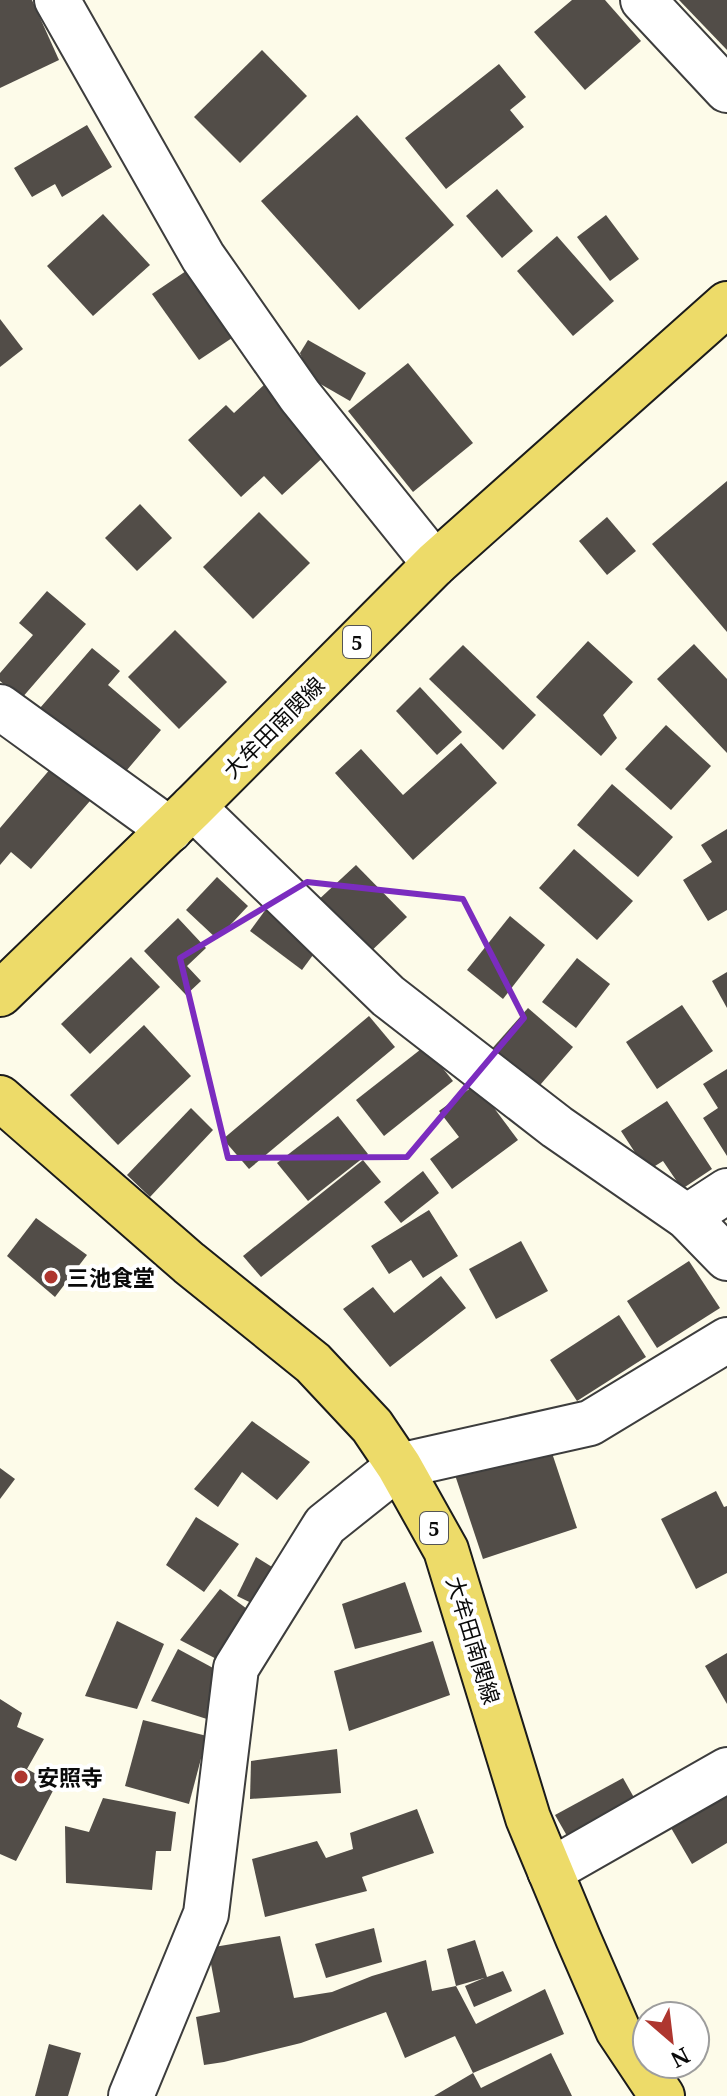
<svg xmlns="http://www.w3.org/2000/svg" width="727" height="2096" font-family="'Noto Serif','Noto Sans JP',serif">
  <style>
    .building { fill: #524d48 }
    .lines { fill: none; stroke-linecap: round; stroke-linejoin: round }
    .minor-casing { stroke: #3d3d3d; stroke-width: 48 }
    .major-casing { stroke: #1b1b1b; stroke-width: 48 }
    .minor { stroke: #fff; stroke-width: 44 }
    .major { stroke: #eddb69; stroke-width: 44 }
    .marked { fill: none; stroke: #7b2cbf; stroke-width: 6; stroke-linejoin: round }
    .poi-dot { fill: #ae362f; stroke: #fff; stroke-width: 3 }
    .labels { text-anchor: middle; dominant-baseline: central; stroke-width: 8; stroke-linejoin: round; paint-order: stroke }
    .shield { fill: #fff; stroke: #545454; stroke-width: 2 }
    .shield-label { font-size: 20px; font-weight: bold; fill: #0a0a0a }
    .street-label { font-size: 22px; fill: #0a0a0a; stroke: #fff }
    .poi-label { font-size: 22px; font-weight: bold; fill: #0a0a0a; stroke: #fff; text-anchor: start }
  </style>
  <rect width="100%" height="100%" fill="#fdfbe9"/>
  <!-- building -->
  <g class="building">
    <path d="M0 0H32L59 60 0 88Z"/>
    <path d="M572 0H605L641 41 585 90 534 32Z"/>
    <path d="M679 0H727V50Z"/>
    <path d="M262 50 307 96 240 163 194 117Z"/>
    <path d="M499 64 526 97 510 110 524 127 446 189 405 138Z"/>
    <path d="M357 115 454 225 359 310 261 201Z"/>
    <path d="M87 125 112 167 62 197 55 184 32 197 14 168Z"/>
    <path d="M497 189 533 231 502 258 466 216Z"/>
    <path d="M103 214 150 265 93 316 47 266Z"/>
    <path d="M606 215 639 259 610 281 577 237Z"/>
    <path d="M557 236 614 301 573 336 517 271Z"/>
    <path d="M189 269 235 336 199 360 152 294Z"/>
    <path d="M0 319 23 349 0 367Z"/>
    <path d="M308 340 366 373 350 401 310 378 300 353Z"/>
    <path d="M408 363 473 443 413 492 348 411Z"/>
    <path d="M265 384 328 453 282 495 264 476 241 497 188 440 226 405 234 413Z"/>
    <path d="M727 481V632L652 544Z"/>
    <path d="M140 504 172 538 137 571 105 538Z"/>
    <path d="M259 512 310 563 253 619 203 567Z"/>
    <path d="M607 517 636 551 607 575 579 541Z"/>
    <path d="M47 591 86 624 21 699 0 681V673L33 635 19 623Z"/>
    <path d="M175 630 227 682 179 729 128 677Z"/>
    <path d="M588 641 633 682 603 715 617 738 601 756 536 697Z"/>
    <path d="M694 644 727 679V753L657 679Z"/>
    <path d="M463 645 536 715 503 750 429 679Z"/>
    <path d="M92 648 120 671 108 685 161 730 121 777 40 708Z"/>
    <path d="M420 687 462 732 437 755 396 711Z"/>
    <path d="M666 725 711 766 671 810 625 769Z"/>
    <path d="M461 743 497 783 413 860 335 773 361 749 403 795Z"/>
    <path d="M57 761 96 794 31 869 11 852 0 865V828Z"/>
    <path d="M612 784 673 837 638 877 577 825Z"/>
    <path d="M727 829V910L708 921 683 880 712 862 701 845Z"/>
    <path d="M574 849 633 901 597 940 539 888Z"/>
    <path d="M356 865 407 917 366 956 315 903Z"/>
    <path d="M217 877 248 906 217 939 186 910Z"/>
    <path d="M269 905 321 944 302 970 250 931Z"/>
    <path d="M510 916 545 945 503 999 467 970Z"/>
    <path d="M178 918 206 948 187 966 201 981 186 995 144 951Z"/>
    <path d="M131 957 160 987 90 1054 61 1024Z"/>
    <path d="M577 958 610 984 576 1028 542 1002Z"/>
    <path d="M727 972V1008L712 981Z"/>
    <path d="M682 1005 713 1051 657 1089 626 1042Z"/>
    <path d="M528 1008 573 1047 534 1092 489 1052Z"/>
    <path d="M369 1016 395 1047 249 1169 223 1139Z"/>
    <path d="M144 1025 191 1076 118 1145 70 1095Z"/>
    <path d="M425 1046 453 1081 384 1136 356 1100Z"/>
    <path d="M727 1069V1156L703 1118 718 1108 703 1084Z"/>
    <path d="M476 1084 518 1140 452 1189 430 1159 459 1137 439 1111Z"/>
    <path d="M667 1101 712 1169 682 1189 663 1161 647 1171 621 1131Z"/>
    <path d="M191 1108 213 1130 150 1197 127 1175Z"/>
    <path d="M338 1116 368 1154 308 1201 277 1163Z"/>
    <path d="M363 1160 381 1182 261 1277 243 1256Z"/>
    <path d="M423 1171 439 1193 401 1223 384 1202Z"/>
    <path d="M429 1210 458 1256 423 1278 411 1260 389 1274 371 1246Z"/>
    <path d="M36 1218 87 1255 55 1297 7 1256Z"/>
    <path d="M521 1241 548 1291 496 1319 469 1269Z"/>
    <path d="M689 1261 720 1308 657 1348 627 1301Z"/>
    <path d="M441 1276 466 1308 390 1367 343 1309 373 1287 394 1313Z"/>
    <path d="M619 1315 646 1357 577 1401 550 1360Z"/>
    <path d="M252 1421 310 1462 277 1500 242 1472 218 1507 194 1489Z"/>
    <path d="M549 1444 577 1528 483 1559 455 1475Z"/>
    <path d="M0 1468 15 1479 0 1499Z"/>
    <path d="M716 1491 724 1507 727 1506V1573L696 1589 661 1519Z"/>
    <path d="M196 1517 239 1544 204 1592 166 1565Z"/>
    <path d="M256 1557 285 1575 266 1610 237 1596Z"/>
    <path d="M405 1582 422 1632 355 1649 342 1604Z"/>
    <path d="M220 1589 258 1617 228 1665 180 1640Z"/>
    <path d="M117 1621 164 1644 137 1709 85 1696Z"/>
    <path d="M433 1641 450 1695 349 1731 334 1671Z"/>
    <path d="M178 1649 226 1675 213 1721 151 1701Z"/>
    <path d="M727 1653V1704L705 1666Z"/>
    <path d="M0 1699 22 1713 17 1727 44 1739 27 1769 56 1785 16 1861 0 1854Z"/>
    <path d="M143 1720 207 1736 189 1804 125 1786Z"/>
    <path d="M337 1749 341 1793 250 1799 251 1761Z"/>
    <path d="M623 1778 641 1810 574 1848 555 1815Z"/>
    <path d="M727 1786V1843L692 1864 667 1821Z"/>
    <path d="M103 1798 176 1812 171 1851H156L152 1890 66 1883 65 1826 89 1832Z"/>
    <path d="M417 1809 434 1853 362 1877 367 1891 265 1917 252 1859 317 1841 326 1858 353 1849 350 1833Z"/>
    <path d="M374 1928 382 1962 326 1978 315 1944Z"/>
    <path d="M280 1936 294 1998 332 1992 372 1976 426 1960 432 1991 456 1986 476 2024 545 1989 564 2034 473 2073 455 2036 405 2058 386 2012 301 2043 224 2062 204 2065 196 2017 220 2012 208 1948Z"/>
    <path d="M475 1940 487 1977 503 1971 512 1991 474 2007 465 1986 484 1978 456 1986 447 1949Z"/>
    <path d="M49 2044 81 2053 68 2096H35Z"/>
    <path d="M551 2053 572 2096H434L473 2073 481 2088Z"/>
  </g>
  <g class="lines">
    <defs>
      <g id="minor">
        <path d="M57 0 203 257 300 396 435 564"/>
        <path d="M643 0 727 90"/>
        <path d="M0 707 170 830"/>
        <path d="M193 807 388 996 557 1127 687 1217 727 1258"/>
        <path d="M687 1217 727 1191"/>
        <path d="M550 1871 727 1770"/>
        <path d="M131 2096 206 1914 236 1668 325 1525 399 1466 590 1423 727 1340"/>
      </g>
      <g id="major">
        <path d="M0 994 193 807 435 564 727 304"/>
        <path d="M0 1098 189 1263 313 1363 372 1426 399 1466 446 1550 528 1818 578 1938 618 2030 662 2096"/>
      </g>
    </defs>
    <!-- minor casing -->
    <use href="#minor" class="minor-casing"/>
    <!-- major casing -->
    <use href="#major" class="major-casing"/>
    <!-- minor -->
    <use href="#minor" class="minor"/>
    <!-- major -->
    <use href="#major" class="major"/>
  </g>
  <!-- marked area -->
  <path class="marked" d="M307 882 463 899 524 1018 407 1157 228 1158 180 958Z"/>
  <!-- markers -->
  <g class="poi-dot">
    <circle cx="51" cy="1277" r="8"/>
    <circle cx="21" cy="1777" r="8"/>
  </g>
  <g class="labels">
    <!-- shield labels -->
    <g class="shield">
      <rect x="343" y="626" width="28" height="32" rx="6"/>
      <rect x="420" y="1512" width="28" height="32" rx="6"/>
    </g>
    <g class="shield-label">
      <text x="357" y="642">5</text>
      <text x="434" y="1528">5</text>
    </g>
    <!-- street labels -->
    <g class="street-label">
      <text transform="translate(273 727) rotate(-45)">大牟田南関線</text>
      <text transform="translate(474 1640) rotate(73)">大牟田南関線</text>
    </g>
    <!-- poi labels -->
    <g class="poi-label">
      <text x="67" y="1277">三池食堂</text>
      <text x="37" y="1777">安照寺</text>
    </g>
  </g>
  <!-- north arrow -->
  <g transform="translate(671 2040) rotate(152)"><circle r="38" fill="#ffffff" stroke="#9d9d9d" stroke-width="2"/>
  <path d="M0-6L14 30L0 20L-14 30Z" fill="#ae362f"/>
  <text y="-12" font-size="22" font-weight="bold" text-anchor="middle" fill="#0a0a0a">N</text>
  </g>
</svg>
